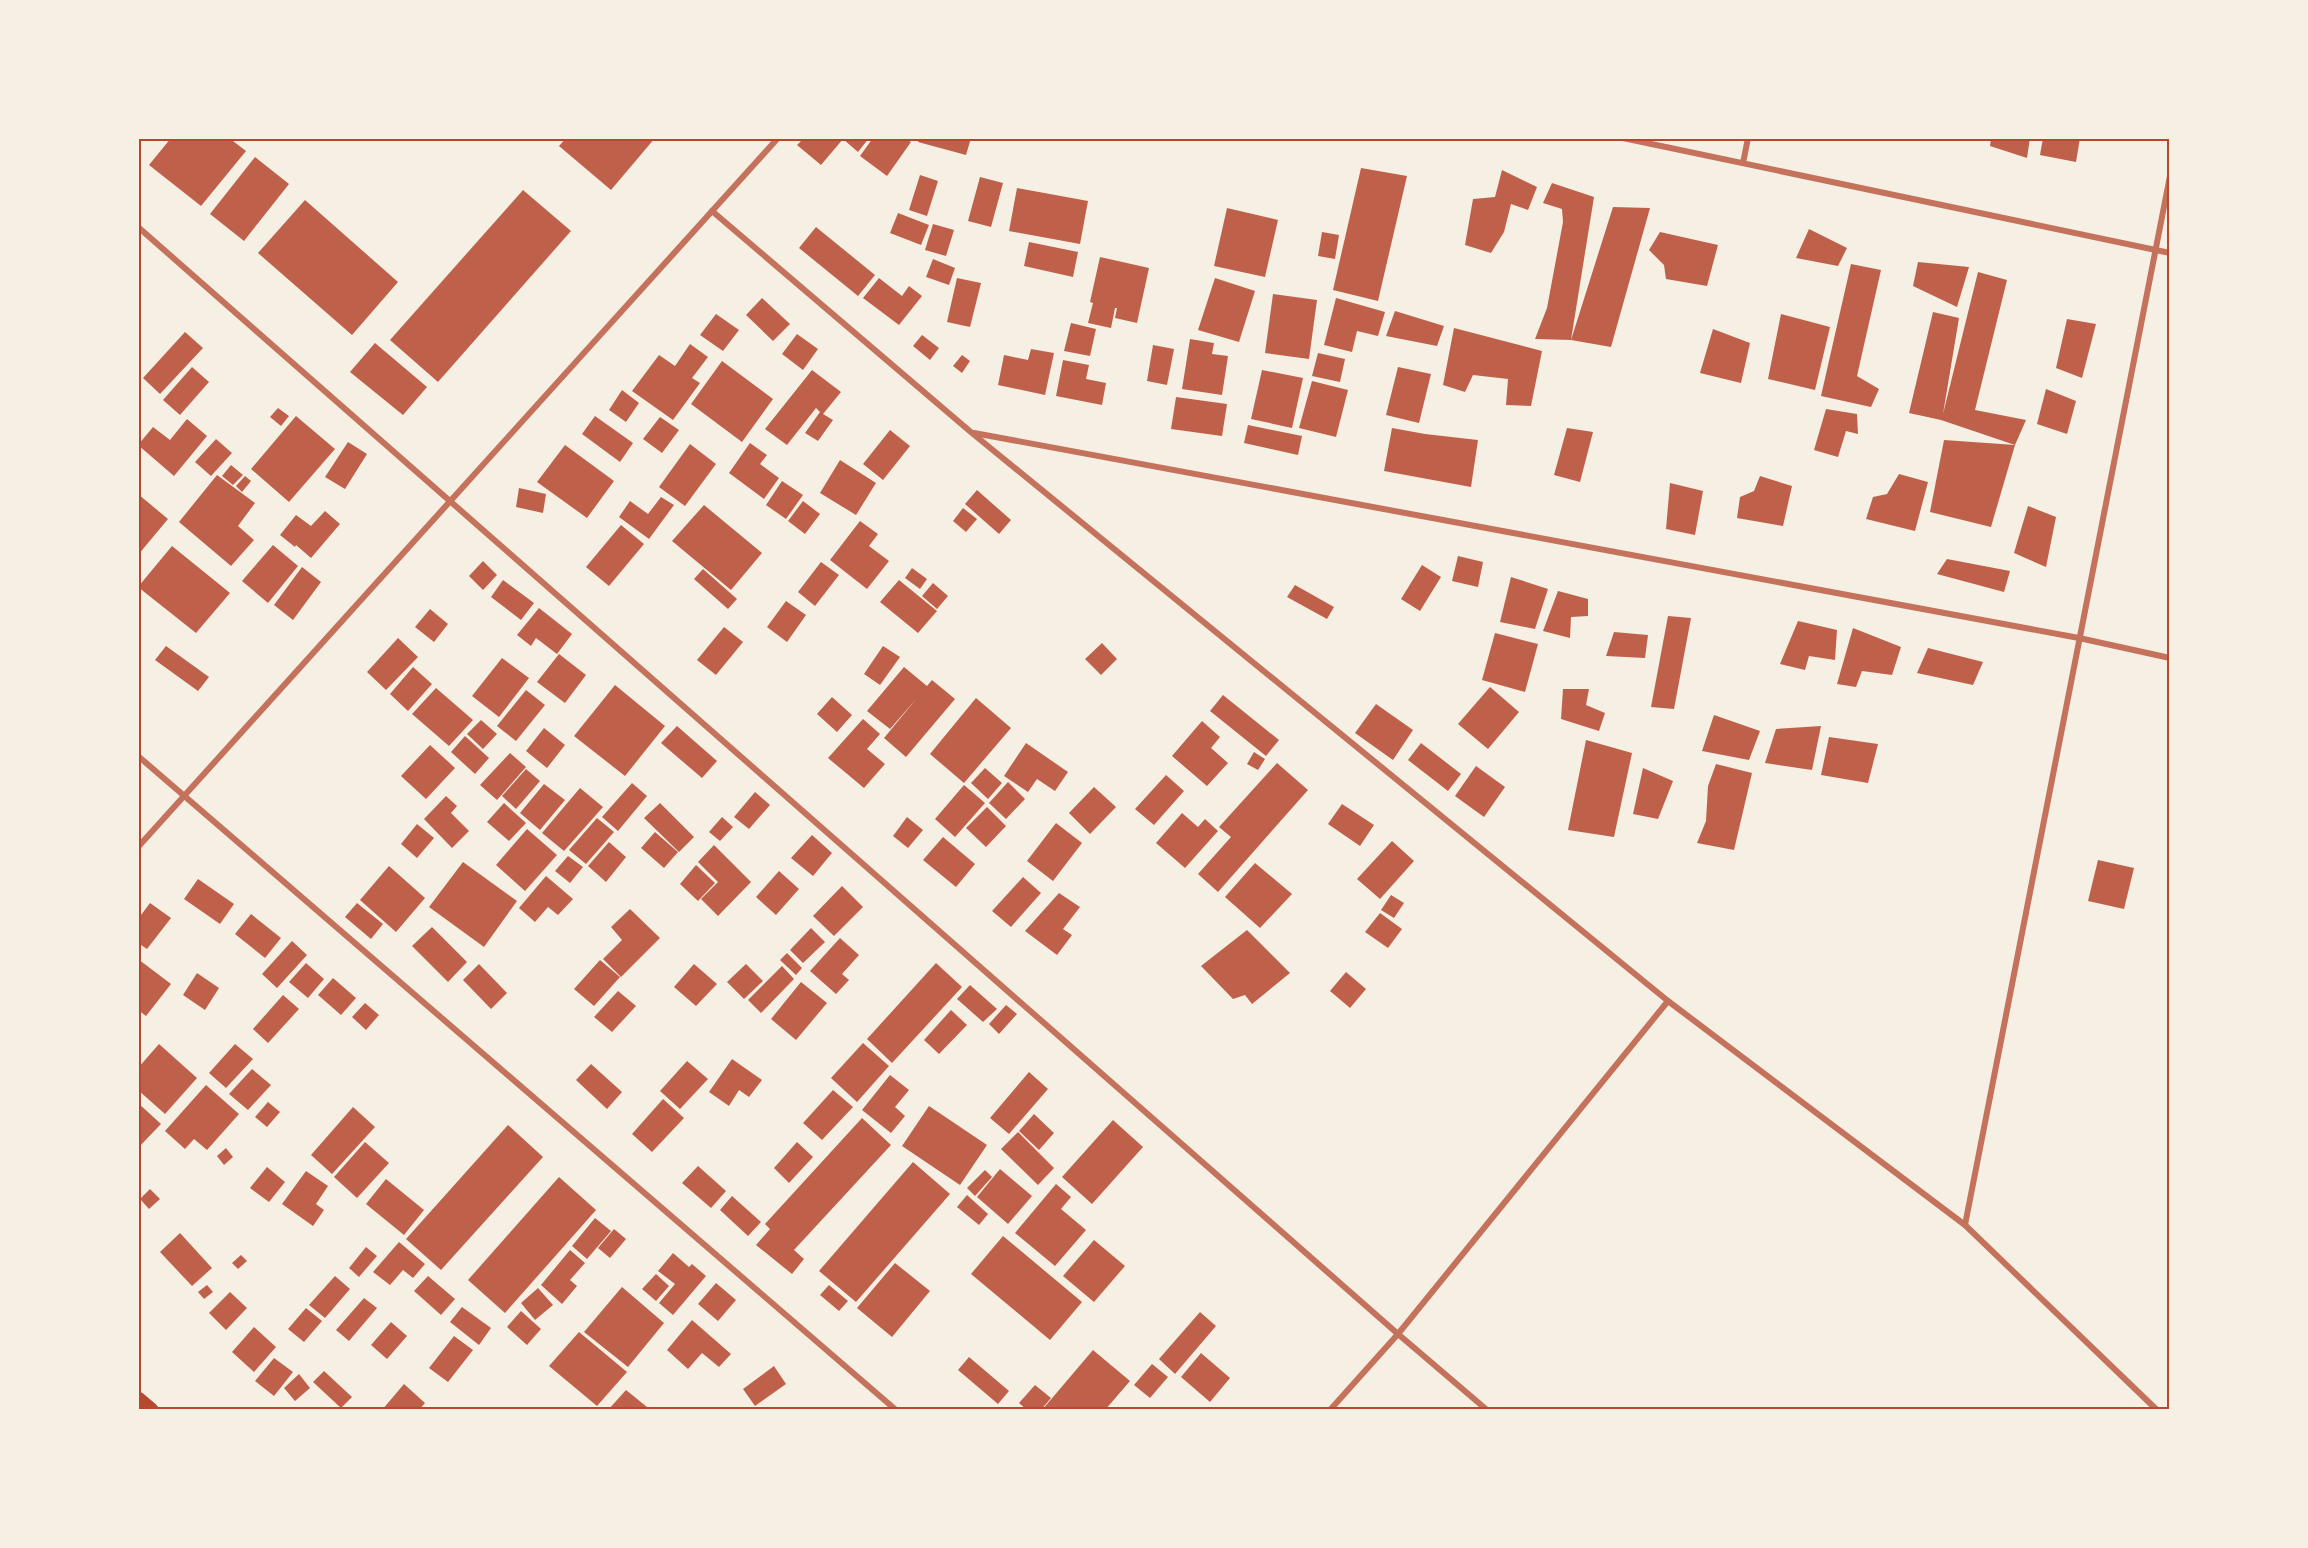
<svg xmlns="http://www.w3.org/2000/svg" width="2308" height="1548" font-family="Helvetica,sans-serif">
  <style>
    .building { fill: #bf614a }
    .lines { fill: none; stroke-linecap: round; stroke-linejoin: round }
    .minor { stroke: #c5725c; stroke-width: 6 }
    .primary { stroke: #b5482f; stroke-width: 15 }
    .neatline { fill: none; stroke: #b5482f; stroke-width: 2 }
  </style>
  <rect width="100%" height="100%" fill="#f6efe4"/>
  <!-- building -->
  <g class="building">
    <path d="M171 138H229L246 151 201 206 149 165Z"/>
    <path d="M566 138H655L611 190 559 146Z"/>
    <path d="M804 138H869L858 152 843 139 821 165 797 145Z"/>
    <path d="M873 138H904L911 142 887 176 860 156Z"/>
    <path d="M919 138H971L966 155 918 142Z"/>
    <path d="M1991 138H2030L2027 158 1990 146Z"/>
    <path d="M2043 138H2080L2076 162 2040 155Z"/>
    <path d="M255 157 289 184 244 241 210 214Z"/>
    <path d="M1361 168 1407 176 1378 301 1333 290Z"/>
    <path d="M1502 170 1537 187 1528 210 1511 204 1504 232 1491 253 1465 245 1473 199 1495 197Z"/>
    <path d="M920 175 938 181 927 216 909 210Z"/>
    <path d="M980 177 1003 183 991 227 968 221Z"/>
    <path d="M1552 183 1594 197 1571 340 1613 207 1650 208 1611 347 1571 340 1535 339 1547 308 1563 222 1562 209 1543 203Z"/>
    <path d="M1017 188 1088 201 1080 244 1009 231Z"/>
    <path d="M523 190 571 231 438 382 390 340Z"/>
    <path d="M305 200 398 282 352 335 258 253Z"/>
    <path d="M1227 208 1278 220 1265 277 1214 266Z"/>
    <path d="M898 213 929 225 921 245 890 233Z"/>
    <path d="M933 224 954 230 946 256 925 250Z"/>
    <path d="M816 227 875 275 858 296 799 248Z"/>
    <path d="M1809 229 1847 248 1838 266 1796 258Z"/>
    <path d="M1322 232 1339 235 1335 259 1318 256Z"/>
    <path d="M1660 232 1718 245 1707 286 1666 279 1664 265 1649 250Z"/>
    <path d="M1029 242 1078 252 1073 277 1024 266Z"/>
    <path d="M1100 257 1149 268 1137 323 1115 318 1117 308H1115L1111 328 1088 323 1093 303 1090 302Z"/>
    <path d="M933 259 955 268 949 285 926 277Z"/>
    <path d="M1918 262 1969 267 1957 307 1913 286Z"/>
    <path d="M1851 264 1881 270 1857 376 1879 389 1871 407 1821 396Z"/>
    <path d="M1978 272 2007 280 1975 410 2026 420 2015 445 1941 420 1909 413 1933 312 1959 318 1943 414Z"/>
    <path d="M879 278 902 296 909 286 922 296 899 325 863 298Z"/>
    <path d="M957 278 981 283 970 327 947 322Z"/>
    <path d="M1215 278 1255 291 1239 342 1198 330Z"/>
    <path d="M1273 294 1317 300 1309 359 1265 353Z"/>
    <path d="M762 298 790 324 773 341 746 315Z"/>
    <path d="M1336 298 1385 312 1378 336 1357 331 1352 352 1324 345Z"/>
    <path d="M1395 311 1444 326 1437 346 1386 336Z"/>
    <path d="M716 314 739 330 723 351 700 335Z"/>
    <path d="M1781 314 1830 327 1815 390 1768 379Z"/>
    <path d="M2067 319 2096 324 2082 378 2056 368Z"/>
    <path d="M1071 323 1096 329 1090 356 1064 351Z"/>
    <path d="M1454 328 1542 351 1531 406 1506 405 1508 379 1473 375 1465 392 1443 385Z"/>
    <path d="M1713 329 1750 343 1741 383 1700 373Z"/>
    <path d="M185 332 203 348 160 394 143 378Z"/>
    <path d="M797 334 818 349 803 370 782 354Z"/>
    <path d="M922 335 939 348 930 360 913 346Z"/>
    <path d="M1190 339 1214 343 1212 354 1228 356 1222 395 1182 389Z"/>
    <path d="M375 343 427 387 403 415 350 372Z"/>
    <path d="M690 344 708 357 692 378 700 383 673 420 632 391 659 355 675 366Z"/>
    <path d="M1153 345 1174 349 1167 385 1147 381Z"/>
    <path d="M1031 349 1054 353 1045 395 998 385 1004 355 1028 360Z"/>
    <path d="M1318 353 1345 359 1340 382 1312 376Z"/>
    <path d="M962 355 970 361 962 373 953 366Z"/>
    <path d="M1063 360 1089 365 1086 379 1106 383 1102 405 1056 396Z"/>
    <path d="M722 361 773 399 742 442 691 404Z"/>
    <path d="M192 367 209 382 180 415 163 400Z"/>
    <path d="M1398 367 1431 374 1419 423 1386 415Z"/>
    <path d="M812 370 841 392 823 414 833 420 818 441 805 433 820 412 816 408 787 445 765 429Z"/>
    <path d="M1262 370 1303 378 1292 428 1251 419Z"/>
    <path d="M1312 381 1348 390 1336 437 1299 428Z"/>
    <path d="M2046 389 2076 401 2067 434 2037 424Z"/>
    <path d="M622 390 639 403 626 422 609 410Z"/>
    <path d="M1176 397 1227 404 1222 436 1171 429Z"/>
    <path d="M278 408 289 416 281 426 270 417Z"/>
    <path d="M1826 409 1857 414 1858 434 1846 431 1838 457 1814 450Z"/>
    <path d="M296 416 335 449 289 502 251 469Z"/>
    <path d="M595 416 633 443 620 462 582 434Z"/>
    <path d="M660 417 679 430 662 453 643 439Z"/>
    <path d="M187 419 207 436 174 476 138 445 153 427 170 440Z"/>
    <path d="M1248 425 1302 436 1298 455 1244 443Z"/>
    <path d="M1392 428 1425 434 1478 440 1471 487 1384 471Z"/>
    <path d="M1567 428 1593 432 1580 482 1554 475Z"/>
    <path d="M890 430 910 446 883 480 863 464Z"/>
    <path d="M216 439 232 453 211 476 195 462Z"/>
    <path d="M1944 440 2015 445 1991 527 1930 512Z"/>
    <path d="M348 442 367 454 345 489 325 477Z"/>
    <path d="M750 443 767 455 760 464 779 478 764 499 729 473Z"/>
    <path d="M690 444 716 464 685 506 659 487Z"/>
    <path d="M565 445 614 481 587 518 537 482Z"/>
    <path d="M840 460 876 483 856 515 820 493Z"/>
    <path d="M231 465 243 475 233 485 222 476Z"/>
    <path d="M1899 474 1928 482 1915 531 1866 519 1873 497 1887 494Z"/>
    <path d="M217 475 255 503 238 526 254 540 231 566 179 522Z"/>
    <path d="M245 476 251 481 242 492 236 486Z"/>
    <path d="M1760 476 1792 486 1783 526 1737 518 1740 497 1754 491Z"/>
    <path d="M782 481 803 495 786 519 766 505Z"/>
    <path d="M1670 483 1703 491 1695 535 1666 529Z"/>
    <path d="M519 488 546 494 543 513 516 507Z"/>
    <path d="M977 490 1011 520 999 534 965 504Z"/>
    <path d="M138 494 168 519 138 555Z"/>
    <path d="M661 497 674 505 649 539 619 517 630 501 648 514Z"/>
    <path d="M803 501 820 514 805 534 788 521Z"/>
    <path d="M704 505 762 553 731 590 672 541Z"/>
    <path d="M2028 506 2056 517 2046 567 2014 553Z"/>
    <path d="M963 508 977 519 966 532 953 521Z"/>
    <path d="M325 511 340 524 311 558 296 545 295 547 280 535 296 515 311 526Z"/>
    <path d="M860 521 878 534 869 546 889 561 867 589 830 560Z"/>
    <path d="M621 525 644 544 609 586 586 567Z"/>
    <path d="M273 545 298 566 268 603 242 581Z"/>
    <path d="M172 546 230 593 196 633 138 587Z"/>
    <path d="M1458 556 1483 562 1478 587 1452 581Z"/>
    <path d="M1947 559 2010 571 2004 592 1937 574Z"/>
    <path d="M483 561 497 575 483 590 469 576Z"/>
    <path d="M821 562 839 575 815 606 798 592Z"/>
    <path d="M1422 565 1441 577 1420 611 1401 599Z"/>
    <path d="M302 567 321 582 293 620 274 605Z"/>
    <path d="M912 568 927 579 920 589 905 578Z"/>
    <path d="M703 569 737 599 728 609 694 579Z"/>
    <path d="M1511 577 1548 589 1535 629 1500 622Z"/>
    <path d="M503 580 534 603 521 620 491 597Z"/>
    <path d="M899 580 937 611 918 633 880 602Z"/>
    <path d="M933 583 948 596 937 609 922 596Z"/>
    <path d="M1295 585 1334 607 1327 619 1287 597Z"/>
    <path d="M1558 591 1588 599V616L1571 617 1570 638 1543 631Z"/>
    <path d="M786 601 806 615 787 642 767 627Z"/>
    <path d="M539 608 572 634 557 654 536 638 531 646 517 635Z"/>
    <path d="M430 609 448 624 434 642 415 627Z"/>
    <path d="M1668 616 1691 618 1674 709 1651 707Z"/>
    <path d="M1798 621 1837 630 1835 660 1809 656 1805 670 1780 664Z"/>
    <path d="M724 627 743 642 716 675 697 660Z"/>
    <path d="M1853 628 1901 647 1892 675 1862 671 1856 687 1837 684Z"/>
    <path d="M1614 632 1648 635 1645 658 1606 656Z"/>
    <path d="M1495 633 1538 644 1525 692 1482 680Z"/>
    <path d="M398 638 418 657 386 690 367 672Z"/>
    <path d="M1102 643 1117 659 1101 675 1085 659Z"/>
    <path d="M166 646 209 677 198 691 155 660Z"/>
    <path d="M883 646 900 657 880 685 864 674Z"/>
    <path d="M1928 648 1983 662 1973 685 1917 673Z"/>
    <path d="M559 654 586 675 565 703 537 682Z"/>
    <path d="M502 658 529 678 499 717 472 696Z"/>
    <path d="M413 667 432 684 408 711 390 694Z"/>
    <path d="M904 667 927 686 932 680 955 699 906 757 884 738 917 698 890 729 867 711Z"/>
    <path d="M615 685 665 726 625 776 574 736Z"/>
    <path d="M1490 687 1519 712 1488 749 1458 724Z"/>
    <path d="M436 688 473 720 449 746 412 714Z"/>
    <path d="M1563 689H1589L1586 705 1605 713 1599 731 1561 719Z"/>
    <path d="M526 690 545 705 516 741 497 726Z"/>
    <path d="M1223 695 1279 740 1266 756 1210 711Z"/>
    <path d="M832 697 852 715 837 732 817 714Z"/>
    <path d="M976 698 1011 728 964 783 930 754Z"/>
    <path d="M1376 704 1413 730 1393 760 1355 733Z"/>
    <path d="M1714 715 1760 731 1749 760 1702 751Z"/>
    <path d="M863 719 880 734 867 749 885 764 864 788 828 758Z"/>
    <path d="M481 720 497 734 483 749 467 734Z"/>
    <path d="M1202 721 1220 737 1211 748 1228 763 1207 786 1172 756Z"/>
    <path d="M677 726 717 761 702 778 661 743Z"/>
    <path d="M1821 726 1812 770 1765 763 1776 729Z"/>
    <path d="M544 728 565 745 547 768 526 751Z"/>
    <path d="M465 736 489 758 475 774 451 752Z"/>
    <path d="M1829 737 1878 744 1868 783 1821 775Z"/>
    <path d="M1586 740 1632 753 1614 837 1568 830Z"/>
    <path d="M1026 743 1068 772 1055 791 1037 779 1028 792 1004 776Z"/>
    <path d="M1421 743 1461 774 1448 791 1408 760Z"/>
    <path d="M430 745 455 768 426 799 401 776Z"/>
    <path d="M1254 752 1265 759 1258 770 1247 764Z"/>
    <path d="M510 753 526 767 497 800 480 785Z"/>
    <path d="M1277 763 1308 790 1218 892 1198 874 1231 837 1219 827Z"/>
    <path d="M1716 764 1752 773 1734 850 1697 843 1706 821 1708 786Z"/>
    <path d="M1476 766 1505 787 1484 817 1455 796Z"/>
    <path d="M985 768 1002 783 988 799 971 783Z"/>
    <path d="M1643 768 1673 781 1658 819 1633 814Z"/>
    <path d="M526 769 540 781 516 809 502 796Z"/>
    <path d="M1166 775 1184 791 1154 825 1135 809Z"/>
    <path d="M1008 782 1025 799 1006 819 989 803Z"/>
    <path d="M632 783 647 796 618 831 602 817Z"/>
    <path d="M544 784 565 800 540 830 520 813Z"/>
    <path d="M964 785 985 803 955 837 935 819Z"/>
    <path d="M1094 787 1116 807 1090 834 1069 813Z"/>
    <path d="M580 788 603 807 564 851 542 833Z"/>
    <path d="M755 792 770 805 749 829 734 817Z"/>
    <path d="M446 796 457 806 451 813 469 831 452 848 424 819Z"/>
    <path d="M504 803 526 823 509 841 487 822Z"/>
    <path d="M660 803 694 837 679 852 644 818Z"/>
    <path d="M1342 804 1374 825 1360 846 1328 824Z"/>
    <path d="M987 807 1006 826 986 847 966 828Z"/>
    <path d="M1182 813 1198 827 1205 819 1218 831 1185 868 1156 843Z"/>
    <path d="M722 817 733 827 720 841 709 832Z"/>
    <path d="M907 817 923 830 908 848 893 836Z"/>
    <path d="M597 818 614 832 586 864 569 850Z"/>
    <path d="M1056 823 1082 843 1053 881 1027 861Z"/>
    <path d="M417 824 434 838 417 858 401 844Z"/>
    <path d="M527 829 557 855 525 891 496 865Z"/>
    <path d="M655 832 678 852 664 868 641 848Z"/>
    <path d="M812 835 832 853 813 876 791 858Z"/>
    <path d="M943 837 975 864 956 887 923 860Z"/>
    <path d="M1392 841 1414 861 1380 899 1357 879Z"/>
    <path d="M609 842 626 857 606 882 588 866Z"/>
    <path d="M714 845 751 882 718 916 701 899 718 882 698 862Z"/>
    <path d="M568 856 583 867 570 883 555 871Z"/>
    <path d="M2098 860 2134 868 2124 909 2088 901Z"/>
    <path d="M463 862 517 901 484 947 429 907Z"/>
    <path d="M1255 863 1292 894 1260 928 1225 897Z"/>
    <path d="M696 865 715 883 698 901 680 884Z"/>
    <path d="M389 866 425 898 396 932 360 900Z"/>
    <path d="M779 871 799 889 776 915 756 897Z"/>
    <path d="M546 876 573 899 558 915 548 907 535 922 519 908Z"/>
    <path d="M1023 877 1041 893 1011 927 992 911Z"/>
    <path d="M198 879 234 904 220 924 184 899Z"/>
    <path d="M842 886 863 907 834 936 813 916Z"/>
    <path d="M1059 893 1080 907 1063 929 1072 935 1057 955 1025 931Z"/>
    <path d="M1391 895 1404 903 1394 918 1381 910Z"/>
    <path d="M150 903 171 918 147 949 138 943V919Z"/>
    <path d="M357 903 383 924 371 939 345 917Z"/>
    <path d="M630 909 660 938 621 977 603 959 622 940 611 927Z"/>
    <path d="M1380 913 1402 929 1388 948 1365 932Z"/>
    <path d="M251 914 281 938 265 958 235 934Z"/>
    <path d="M432 927 467 962 448 982 412 946Z"/>
    <path d="M811 928 825 942 803 963 790 950Z"/>
    <path d="M1247 930 1290 973 1252 1004 1245 995 1233 999 1201 966Z"/>
    <path d="M840 938 859 955 842 974 849 980 836 994 810 971Z"/>
    <path d="M292 941 307 955 277 988 262 974Z"/>
    <path d="M787 953 802 968 796 975 780 960Z"/>
    <path d="M138 959 171 984 146 1016 138 1010Z"/>
    <path d="M600 960 620 977 594 1006 574 989Z"/>
    <path d="M306 963 324 979 308 998 289 982Z"/>
    <path d="M936 963 962 987 892 1063 867 1039Z"/>
    <path d="M479 964 507 993 491 1009 463 980Z"/>
    <path d="M694 964 717 984 696 1006 674 987Z"/>
    <path d="M746 964 763 981 744 999 727 982Z"/>
    <path d="M782 966 794 979 761 1013 748 1000Z"/>
    <path d="M1346 972 1366 989 1350 1008 1330 991Z"/>
    <path d="M197 973 219 988 205 1010 183 995Z"/>
    <path d="M333 978 356 998 341 1015 318 995Z"/>
    <path d="M801 982 827 1003 796 1040 771 1019Z"/>
    <path d="M970 985 997 1009 983 1022 957 999Z"/>
    <path d="M618 991 636 1006 612 1032 594 1017Z"/>
    <path d="M283 995 299 1009 268 1043 253 1029Z"/>
    <path d="M365 1003 379 1015 366 1030 352 1017Z"/>
    <path d="M1006 1005 1017 1014 999 1034 989 1024Z"/>
    <path d="M951 1010 967 1025 939 1054 924 1040Z"/>
    <path d="M863 1043 889 1066 857 1102 831 1078Z"/>
    <path d="M159 1044 197 1078 165 1114 138 1090V1068Z"/>
    <path d="M235 1044 253 1059 226 1088 209 1073Z"/>
    <path d="M732 1059 762 1080 749 1097 739 1090 729 1106 709 1092Z"/>
    <path d="M687 1061 708 1079 680 1109 660 1091Z"/>
    <path d="M591 1064 622 1092 607 1109 576 1080Z"/>
    <path d="M252 1069 271 1085 248 1110 229 1094Z"/>
    <path d="M1029 1072 1048 1089 1009 1134 990 1118Z"/>
    <path d="M890 1075 909 1090 895 1107 905 1116 891 1133 862 1110Z"/>
    <path d="M206 1085 239 1114 207 1150 194 1139 185 1149 165 1131Z"/>
    <path d="M833 1090 853 1107 822 1140 803 1123Z"/>
    <path d="M663 1099 684 1118 652 1152 632 1134Z"/>
    <path d="M268 1102 280 1112 267 1127 255 1117Z"/>
    <path d="M138 1103 161 1124 138 1148Z"/>
    <path d="M929 1106 987 1145 960 1185 902 1146Z"/>
    <path d="M353 1107 375 1127 332 1174 311 1155Z"/>
    <path d="M1034 1114 1054 1133 1039 1150 1019 1131Z"/>
    <path d="M862 1118 891 1145 794 1250 804 1259 792 1274 756 1245 770 1229 765 1224Z"/>
    <path d="M1113 1120 1143 1147 1092 1204 1062 1177Z"/>
    <path d="M508 1125 543 1157 441 1270 406 1239Z"/>
    <path d="M1018 1132 1054 1168 1038 1185 1001 1149Z"/>
    <path d="M365 1142 389 1163 357 1198 334 1177Z"/>
    <path d="M797 1142 813 1157 789 1183 774 1168Z"/>
    <path d="M226 1148 233 1157 224 1165 217 1156Z"/>
    <path d="M913 1162 950 1194 856 1302 819 1271Z"/>
    <path d="M698 1166 726 1191 711 1208 682 1183Z"/>
    <path d="M267 1167 285 1182 269 1202 250 1188Z"/>
    <path d="M1000 1169 1032 1196 1008 1224 977 1197Z"/>
    <path d="M985 1170 992 1177 975 1196 967 1188Z"/>
    <path d="M306 1171 328 1186 316 1204 324 1210 313 1226 282 1204Z"/>
    <path d="M559 1177 596 1210 505 1313 468 1280Z"/>
    <path d="M386 1179 424 1210 404 1235 366 1204Z"/>
    <path d="M1056 1184 1071 1197 1061 1209 1086 1230 1055 1266 1015 1233Z"/>
    <path d="M150 1189 160 1199 149 1209 140 1199Z"/>
    <path d="M967 1195 988 1214 979 1225 957 1207Z"/>
    <path d="M732 1196 761 1222 748 1236 720 1210Z"/>
    <path d="M595 1218 611 1231 587 1259 572 1246Z"/>
    <path d="M614 1229 626 1239 610 1258 598 1248Z"/>
    <path d="M180 1233 212 1268 192 1286 160 1252Z"/>
    <path d="M1003 1236 1082 1302 1050 1340 971 1274Z"/>
    <path d="M1094 1240 1125 1266 1094 1302 1063 1276Z"/>
    <path d="M399 1242 425 1264 413 1278 403 1270 390 1285 373 1272Z"/>
    <path d="M366 1247 377 1256 359 1277 349 1268Z"/>
    <path d="M570 1250 585 1263 570 1280 577 1286 562 1304 541 1285Z"/>
    <path d="M673 1253 689 1267 692 1264 706 1276 673 1315 659 1303 675 1284 658 1271Z"/>
    <path d="M241 1255 247 1261 238 1269 232 1263Z"/>
    <path d="M895 1263 930 1291 892 1337 857 1308Z"/>
    <path d="M656 1274 669 1286 656 1301 642 1289Z"/>
    <path d="M335 1276 350 1289 325 1318 309 1305Z"/>
    <path d="M428 1276 455 1299 441 1315 414 1291Z"/>
    <path d="M716 1283 736 1300 718 1321 698 1304Z"/>
    <path d="M207 1285 213 1292 204 1299 198 1292Z"/>
    <path d="M829 1285 848 1301 839 1311 820 1295Z"/>
    <path d="M622 1287 664 1323 628 1367 584 1332Z"/>
    <path d="M538 1288 553 1305 535 1320 521 1303Z"/>
    <path d="M230 1292 247 1308 226 1330 209 1313Z"/>
    <path d="M364 1298 377 1308 349 1341 336 1330Z"/>
    <path d="M462 1307 491 1328 479 1345 450 1322Z"/>
    <path d="M306 1308 322 1321 304 1342 288 1329Z"/>
    <path d="M521 1311 541 1329 527 1345 507 1327Z"/>
    <path d="M1200 1312 1216 1326 1175 1374 1159 1359Z"/>
    <path d="M692 1320 731 1354 719 1367 702 1353 688 1369 667 1350Z"/>
    <path d="M391 1322 407 1336 387 1359 371 1345Z"/>
    <path d="M254 1327 276 1347 254 1372 232 1352Z"/>
    <path d="M579 1332 627 1372 597 1406 549 1366Z"/>
    <path d="M454 1336 473 1350 448 1382 429 1368Z"/>
    <path d="M1093 1350 1130 1381 1105 1410H1042Z"/>
    <path d="M1201 1353 1230 1378 1210 1402 1181 1377Z"/>
    <path d="M969 1357 1009 1391 998 1404 958 1370Z"/>
    <path d="M274 1358 293 1372 274 1396 255 1381Z"/>
    <path d="M1152 1364 1168 1377 1150 1398 1134 1385Z"/>
    <path d="M774 1366 786 1384 755 1406 743 1389Z"/>
    <path d="M324 1371 352 1397 341 1408 313 1382Z"/>
    <path d="M299 1374 310 1388 295 1401 284 1388Z"/>
    <path d="M404 1384 425 1403 419 1410H382Z"/>
    <path d="M1035 1385 1051 1398 1041 1410H1027L1019 1403Z"/>
    <path d="M626 1390 647 1407 644 1410H608Z"/>
  </g>
  <g class="lines">
    <!-- minor -->
    <g class="minor">
      <path d="M1623 138 2170 253"/>
      <path d="M1743 163 1748 138"/>
      <path d="M712 211 972 433 1668 1001 1965 1225 2157 1410"/>
      <path d="M138 227 1398 1334 1487 1410"/>
      <path d="M974 433 2079 638 2170 658"/>
      <path d="M138 756 896 1410"/>
      <path d="M138 847 778 138"/>
      <path d="M1965 1225 2170 176"/>
      <path d="M1330 1410 1398 1334 1668 1001"/>
    </g>
    <!-- primary -->
    <path class="primary" d="M138 1399 151 1410"/>
  </g>
  <!-- border -->
  <rect width="2308" height="1548" fill="none" stroke="#f6efe4" stroke-width="279"/>
  <rect x="140" y="140" width="2028" height="1268" class="neatline"/>
</svg>
